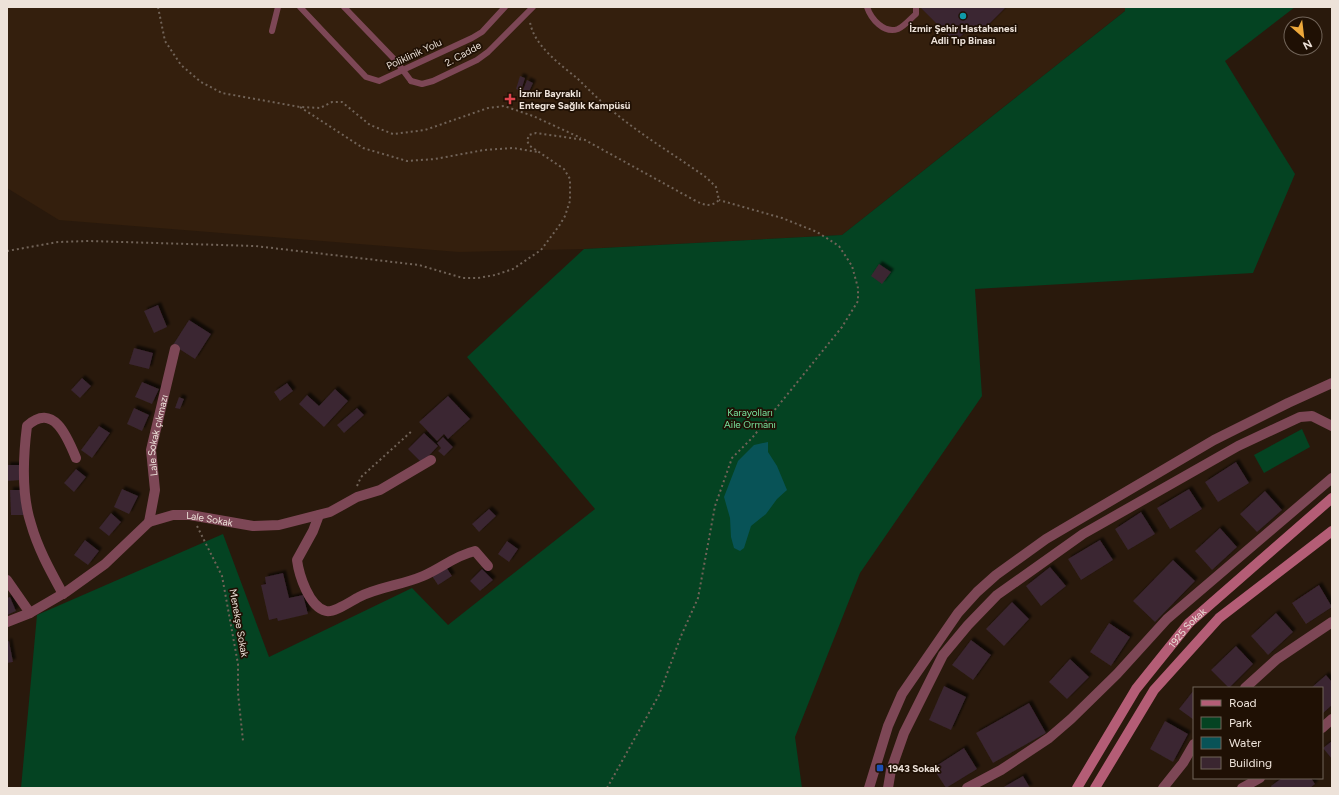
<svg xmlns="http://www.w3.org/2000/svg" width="1339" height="795" font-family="Figtree,sans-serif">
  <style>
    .built { fill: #341f0d }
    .green { fill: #044322 }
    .water { fill: #085357 }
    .building { fill: #3a2630; filter: url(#shadow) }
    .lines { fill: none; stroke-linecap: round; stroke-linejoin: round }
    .path { stroke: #716358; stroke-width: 2; stroke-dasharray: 2 3; stroke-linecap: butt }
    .service { stroke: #7d4756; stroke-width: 6 }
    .minor { stroke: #7d4756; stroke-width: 10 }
    .secondary { stroke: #b45d76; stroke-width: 10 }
    .service-bridge { stroke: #7d4756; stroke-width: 6 }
    .culture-dot { fill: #0f9aa8; stroke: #1f1004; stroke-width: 1.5 }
    .health-dot { fill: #e0444e; stroke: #1f1004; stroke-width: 1.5 }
    .transit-dot { fill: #1a4fb4; stroke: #1f1004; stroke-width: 1.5 }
    .labels { text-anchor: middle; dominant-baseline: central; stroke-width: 3.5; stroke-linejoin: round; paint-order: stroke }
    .poi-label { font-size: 10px; font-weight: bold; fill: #ede2d9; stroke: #1f1004; text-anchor: start }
    .street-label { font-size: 10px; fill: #ede2d9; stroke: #1f1004 }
    .park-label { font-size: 10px; fill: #78e39e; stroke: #1f1004 }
  </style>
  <defs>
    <filter id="shadow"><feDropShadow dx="3" dy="-3" stdDeviation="1" flood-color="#0009"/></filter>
  </defs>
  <rect width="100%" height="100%" fill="#29190c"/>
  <!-- built -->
  <path class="built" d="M7 7H1125L1126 10 842 235 584 249 459 252 59 220 7 188Z"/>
  <!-- green -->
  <g class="green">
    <path d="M1125 7H1295L1225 61 1295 174 1253 273 975 289 982 396 860 573 795 737 802 788H21L37 615 223 534 269 657 412 588 448 625 595 509 467 357 584 249 842 235 1125 11Z"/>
    <path d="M1302 429 1310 447 1264 473 1254 455Z"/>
  </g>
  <!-- water -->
  <path class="water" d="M768 442V452L777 466 787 490 777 499 766 514 751 526 744 548 740 551 734 548 731 537 730 518 724 497 738 461 754 445Z"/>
  <!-- building -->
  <g class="building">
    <path d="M920 7H1006L980 33 972 25 955 42Z"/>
    <path d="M520 76 525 78 521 91 516 89Z"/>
    <path d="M527 80 533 83 527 96 522 93Z"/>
    <path d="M879 264 891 272 882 284 871 276Z"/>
    <path d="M158 305 167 327 154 333 144 311Z"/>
    <path d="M189 320 211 334 195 359 173 345Z"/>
    <path d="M134 348 153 353 149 369 129 364Z"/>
    <path d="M82 378 91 386 80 398 71 390Z"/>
    <path d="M142 382 159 389 152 404 135 397Z"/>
    <path d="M287 383 293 391 280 401 274 392Z"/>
    <path d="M335 389 348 401 324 427 299 404 307 395 319 406Z"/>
    <path d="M448 396 470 419 448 439 444 434 437 441 419 422Z"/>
    <path d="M179 397 184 399 180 409 175 408Z"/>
    <path d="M134 408 149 415 142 431 127 424Z"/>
    <path d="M357 408 364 415 344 433 337 425Z"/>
    <path d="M99 426 110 433 92 458 81 450Z"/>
    <path d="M424 433 438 446 422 463 408 449Z"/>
    <path d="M443 437 453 447 444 456 438 451 441 448 437 443Z"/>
    <path d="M1236 462 1249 483 1218 502 1205 482Z"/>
    <path d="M7 465H21V480L7 481Z"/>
    <path d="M76 469 86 477 74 492 64 483Z"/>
    <path d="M122 489 138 496 129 514 114 507Z"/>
    <path d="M1189 489 1202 509 1170 529 1157 508Z"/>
    <path d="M10 490H24L25 515H11Z"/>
    <path d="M1265 491 1282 510 1257 532 1240 514Z"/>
    <path d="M489 509 496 516 479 532 472 524Z"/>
    <path d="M1141 512 1155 534 1128 550 1115 529Z"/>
    <path d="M111 513 121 522 109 536 99 528Z"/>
    <path d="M1220 528 1237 547 1212 570 1195 551Z"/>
    <path d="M85 540 99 551 88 565 74 555Z"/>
    <path d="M1100 540 1113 560 1081 580 1068 559Z"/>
    <path d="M507 541 518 549 509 562 498 554Z"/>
    <path d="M1173 560 1195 581 1155 622 1133 601Z"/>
    <path d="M444 564 452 576 438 585 430 573Z"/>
    <path d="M1050 567 1066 586 1041 606 1026 586Z"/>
    <path d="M482 569 493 580 480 591 470 581Z"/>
    <path d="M283 573 289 598 303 595 308 614 278 621 277 618 269 620 261 585 266 584 265 577Z"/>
    <path d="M1319 585 1332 607 1306 624 1292 603Z"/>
    <path d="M10 597 16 611 7 615V598Z"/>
    <path d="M1012 602 1029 619 1004 646 986 629Z"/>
    <path d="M1276 613 1293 632 1268 655 1251 636Z"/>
    <path d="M1109 623 1130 637 1111 666 1090 652Z"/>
    <path d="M971 640 991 655 973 680 952 665Z"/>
    <path d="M9 641 13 662 7 663V642Z"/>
    <path d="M1236 646 1253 664 1229 688 1211 670Z"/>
    <path d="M1070 659 1089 677 1067 699 1049 682Z"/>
    <path d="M1326 675 1332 682V705L1322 714V688H1311Z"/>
    <path d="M944 686 966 697 951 730 929 720Z"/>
    <path d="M1194 690V720L1179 709Z"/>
    <path d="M1029 703 1046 733 993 763 976 733Z"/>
    <path d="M1165 721 1188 734 1173 762 1150 749Z"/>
    <path d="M1332 741V759L1323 748Z"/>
    <path d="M964 748 977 769 946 788 933 768Z"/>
    <path d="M1023 776 1030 788H1002Z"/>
    <path d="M1282 778H1311L1315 784 1310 788H1272L1271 786Z"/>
  </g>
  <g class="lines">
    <!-- path -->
    <g class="path">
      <path d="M158 7 165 41 181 65 201 82 222 93 300 107 320 108 332 102H342L370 125 393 134 425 130 488 108 504 106 533 116 581 138"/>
      <path d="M300 107 363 148 407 161 435 159 484 150 513 148 538 152"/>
      <path d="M7 251 58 242 89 241 255 246 419 265 463 278H478L495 275 513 269 541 250 559 226 565 216 570 201V179L564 169 530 146 527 141 529 135 536 133 585 140 694 200C704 205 710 208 719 200L716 187 707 178C675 155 639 134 609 108 598 99 588 89 578 79 560 64 534 46 530 22"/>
      <path d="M357 486 361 477 413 430"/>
      <path d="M197 526 222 576 238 664V693L243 741"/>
      <path d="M607 788 659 695 681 636 698 598 715 506 732 458 752 438 842 327 858 301V288L852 266 839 246 817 232 782 218 719 200"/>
    </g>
    <!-- service -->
    <g class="service">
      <path d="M300 7 366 77 379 81 472 38 482 32 505 7"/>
      <path d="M344 7 396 61"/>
      <path d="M867 7C871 19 884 34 898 29 905 26 910 19 916 14V7"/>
      <path d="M272 31 278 7"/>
      <path d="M411 81 422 84 433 81 477 60 488 52 533 7"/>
    </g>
    <!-- minor -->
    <g class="minor">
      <path d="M319 515 313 531 297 560C299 575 309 607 326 611 334 613 351 601 359 597 379 587 402 585 423 576 442 568 454 556 475 551L488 566"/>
      <path id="s1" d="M149 522 155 490 151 450 175 349"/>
      <path d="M7 580 30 613"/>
      <path d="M63 594C51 572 38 549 31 524 21 494 23 458 27 426 53 402 67 436 76 458"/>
      <path id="s2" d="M7 622 30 613 66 592 105 564 149 522 173 515H190L253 526 279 525 330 512 357 497 380 490 431 460"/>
      <path d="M1245 688 1277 659 1332 622"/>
      <path d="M1322 728 1332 719"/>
      <path d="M869 788 888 726 902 694 958 613 977 592 996 575 1046 539 1214 440 1288 403 1332 383"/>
      <path d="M888 788 891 770 904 733 943 655 968 625 997 595 1083 534 1238 446 1300 417 1312 416 1332 426"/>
      <path d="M967 788 1001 770 1049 738 1071 719 1117 674 1167 619 1332 478"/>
      <path d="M1163 788 1183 763 1194 744"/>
      <path d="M1242 788 1260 778"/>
    </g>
    <!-- secondary -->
    <g class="secondary">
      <path id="s3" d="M1077 788 1136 689 1189 623 1332 498"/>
      <path d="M1095 788 1154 690 1219 618 1332 531"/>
    </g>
    <!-- service-bridge -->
    <path class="service-bridge" d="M396 61 411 81"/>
  </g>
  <!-- markers -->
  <circle class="culture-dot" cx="963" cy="16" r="4"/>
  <path class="health-dot" d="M508 93h4v4h4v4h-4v4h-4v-4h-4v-4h4z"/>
  <rect class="transit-dot" x="876" y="764" width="8" height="8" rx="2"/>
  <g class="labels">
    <!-- poi labels -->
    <g class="poi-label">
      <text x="963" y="28" text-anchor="middle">İzmir Şehir Hastahanesi<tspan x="963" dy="12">Adli Tıp Binası</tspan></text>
      <text x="519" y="93">İzmir Bayraklı<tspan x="519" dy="12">Entegre Sağlık Kampüsü</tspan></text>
      <text x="888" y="768">1943 Sokak</text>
    </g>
    <!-- street labels -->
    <g class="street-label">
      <text transform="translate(414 54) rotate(-25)">Poliklinik Yolu</text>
      <text transform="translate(463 54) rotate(-29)">2. Cadde</text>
      <text stroke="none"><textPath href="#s1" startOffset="88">Lale Sokak çıkmazı</textPath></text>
      <text stroke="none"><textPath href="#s2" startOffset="237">Lale Sokak</textPath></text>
      <text transform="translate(239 623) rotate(80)">Menekşe Sokak</text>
      <text stroke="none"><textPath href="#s3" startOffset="195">1925 Sokak</textPath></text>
    </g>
    <!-- park labels -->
    <g class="park-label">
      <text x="750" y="412">Karayolları<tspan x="750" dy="12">Aile Ormanı</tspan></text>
    </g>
  </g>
  <!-- border -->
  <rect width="1339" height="795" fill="none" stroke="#ede2d9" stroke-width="16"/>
  <!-- legend -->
  <rect x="1193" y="687" width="130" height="92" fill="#1f1004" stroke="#716459"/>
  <rect x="1201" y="700" width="20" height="6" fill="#b45d76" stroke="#716459"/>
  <text x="1229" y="707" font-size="12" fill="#ede2d9">Road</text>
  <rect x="1201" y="717" width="20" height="12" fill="#044322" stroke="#716459"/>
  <text x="1229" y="727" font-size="12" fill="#ede2d9">Park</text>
  <rect x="1201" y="737" width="20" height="12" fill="#085357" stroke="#716459"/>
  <text x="1229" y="747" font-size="12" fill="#ede2d9">Water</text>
  <rect x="1201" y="757" width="20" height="12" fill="#3a2630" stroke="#716459"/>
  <text x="1229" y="767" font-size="12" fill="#ede2d9">Building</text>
  <!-- north arrow -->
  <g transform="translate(1303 36) rotate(152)"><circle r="19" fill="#1f1004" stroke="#716459"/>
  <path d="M0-3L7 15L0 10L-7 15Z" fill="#eda83b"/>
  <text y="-6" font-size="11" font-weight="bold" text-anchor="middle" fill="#ede2d9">N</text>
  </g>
</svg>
